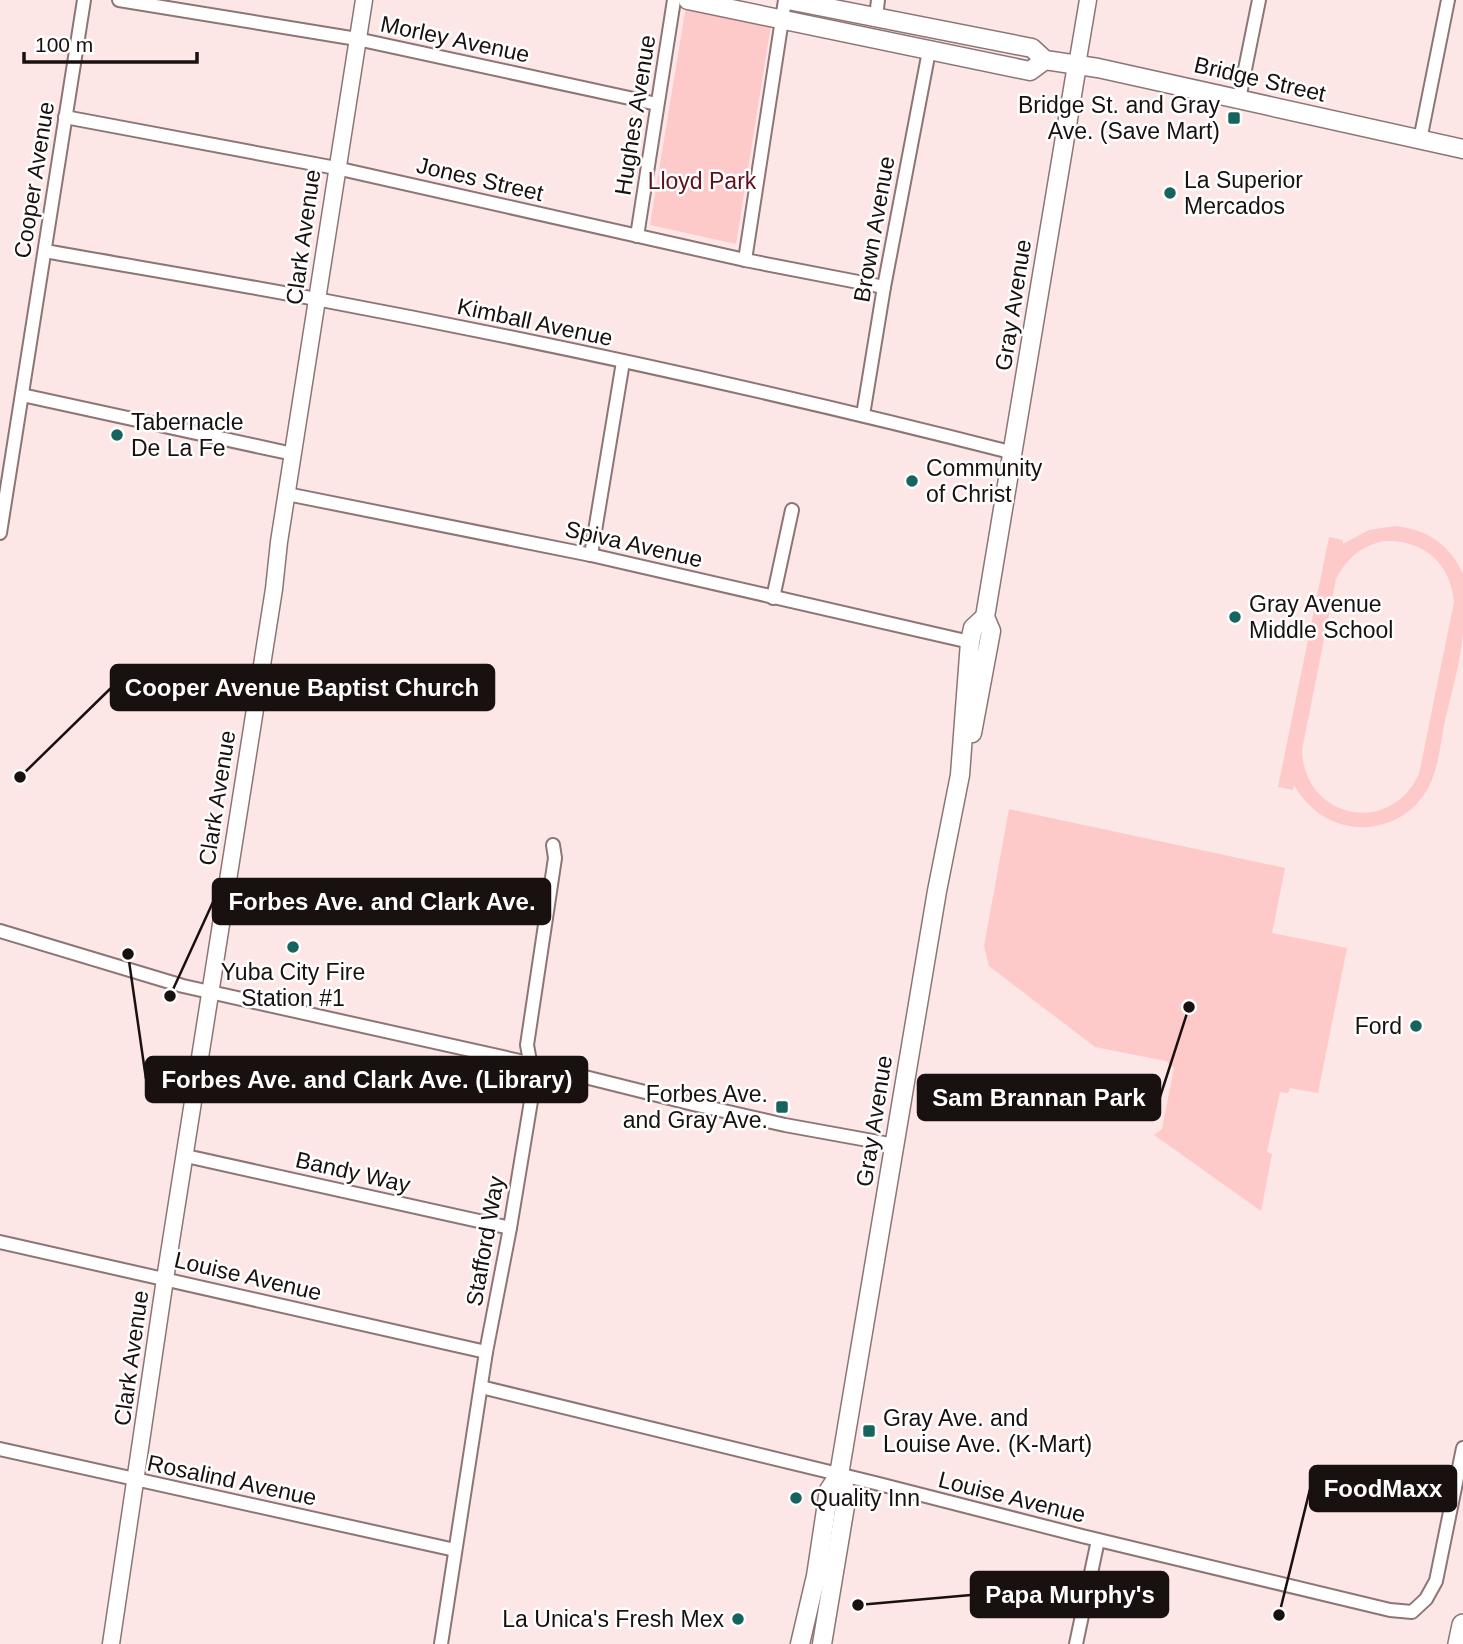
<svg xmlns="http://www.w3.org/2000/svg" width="1463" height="1644" font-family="Arial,sans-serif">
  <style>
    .green { fill: #fec9c9; fill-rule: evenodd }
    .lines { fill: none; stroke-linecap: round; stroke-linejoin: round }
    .minor-casing { stroke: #8e7575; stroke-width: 16 }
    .tertiary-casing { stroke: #8e7575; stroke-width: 19 }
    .secondary-casing { stroke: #8e7575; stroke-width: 21 }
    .trunk-casing { stroke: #8e7575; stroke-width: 24 }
    .minor { stroke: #fff; stroke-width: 12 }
    .tertiary { stroke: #fff; stroke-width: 16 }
    .secondary { stroke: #fff; stroke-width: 18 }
    .trunk { stroke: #fff; stroke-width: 21 }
    .poi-dot { fill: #17635d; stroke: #fff; stroke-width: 2.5 }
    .labels { text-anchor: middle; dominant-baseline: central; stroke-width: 5; stroke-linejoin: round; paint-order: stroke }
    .street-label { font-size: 23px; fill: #191010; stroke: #fff }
    .poi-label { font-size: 23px; fill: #191010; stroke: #fff; text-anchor: start }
    .park-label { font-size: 23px; fill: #5d121b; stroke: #fff }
    .leader { fill: none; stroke: #191010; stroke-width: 2.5 }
    .callout-dot { fill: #191010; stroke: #fff; stroke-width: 2.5 }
    .callout { fill: #191010; stroke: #191010; stroke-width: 2.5 }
    .callout-label { font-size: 24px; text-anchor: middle; font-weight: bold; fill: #fff }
  </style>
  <rect width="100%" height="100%" fill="#fde6e6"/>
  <!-- green -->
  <g class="green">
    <path d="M687 0 773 12 736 244 650 225Z"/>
    <path d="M1395 526C1426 529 1450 544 1463 574 1463 593 1463 613 1463 632 1461 663 1450 696 1444 726 1440 747 1438 770 1428 788 1415 813 1387 829 1358 827 1329 825 1308 809 1294 785L1293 790 1278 787 1329 537 1343 540V544L1369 530ZM1384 541C1423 539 1451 563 1454 602L1419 774C1390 837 1304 819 1302 750L1336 579C1347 558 1361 546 1384 541Z"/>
    <path d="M1009 809 1285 868 1272 933 1347 948 1318 1093 1290 1088 1288 1093 1280 1092 1267 1152 1272 1154 1261 1211 1154 1135 1162 1129 1174 1068 1166 1061 1095 1047 989 966 984 946Z"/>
  </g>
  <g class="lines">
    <defs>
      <g id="minor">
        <path d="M119 0 357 39 657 104"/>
        <path d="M876 17 878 0"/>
        <path d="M1239 99 1259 0"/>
        <path d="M65 117 336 168 745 260 884 287"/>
        <path d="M1420 140 1448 0"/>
        <path d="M637 236 674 0"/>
        <path d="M45 251C135 267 226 282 316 299 550 343 783 394 1014 453"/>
        <path d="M745 260 785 0"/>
        <path d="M22 395 293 454"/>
        <path d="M863 415 884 287 929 51"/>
        <path d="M287 494 591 555 970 642"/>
        <path d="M0 533 84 0"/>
        <path d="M591 555 623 362"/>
        <path d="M773 598 792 510"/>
        <path d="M0 931 183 986 529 1063 693 1104 785 1125 895 1145"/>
        <path d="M186 1156 510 1228"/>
        <path d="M0 1242 486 1352"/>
        <path d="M481 1387 875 1483 1082 1536 1390 1610 1412 1612 1426 1599 1436 1581 1463 1448"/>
        <path d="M0 1449 455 1550"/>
        <path d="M441 1644 486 1352 510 1228 534 1083 527 1045 555 858 553 845"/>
        <path d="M1076 1644 1098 1540"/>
      </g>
      <g id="tertiary">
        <path d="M1077 65 1088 0"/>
        <path d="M111 1644 165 1279 274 589 279 542 364 0"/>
      </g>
      <g id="secondary">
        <path d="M688 0 1030 71 1045 60"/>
        <path d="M788 0 1032 48 1045 60 1098 68 1463 149"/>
        <path d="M972 733 991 631 985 617 1077 65"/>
        <path d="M800 1644 816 1576 829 1490 839 1475 937 891 960 775 970 642 973 628 985 617"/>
        <path d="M822 1644 847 1494 839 1475"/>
      </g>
      <path id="trunk" d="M1459 1644 1463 1625"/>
    </defs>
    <!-- minor casing -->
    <use href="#minor" class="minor-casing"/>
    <!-- tertiary casing -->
    <use href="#tertiary" class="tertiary-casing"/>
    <!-- secondary casing -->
    <use href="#secondary" class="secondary-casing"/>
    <!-- trunk casing -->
    <use href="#trunk" class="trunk-casing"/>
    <!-- minor -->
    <use href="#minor" class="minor"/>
    <!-- tertiary -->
    <use href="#tertiary" class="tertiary"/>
    <!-- secondary -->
    <use href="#secondary" class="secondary"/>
    <!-- trunk -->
    <use href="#trunk" class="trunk"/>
  </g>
  <!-- markers -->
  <g class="poi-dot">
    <rect x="1227" y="111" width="14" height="14" rx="3.5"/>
    <circle cx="1170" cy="193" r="7"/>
    <circle cx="117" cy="435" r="7"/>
    <circle cx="912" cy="481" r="7"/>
    <circle cx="1235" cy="617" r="7"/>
    <circle cx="293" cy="947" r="7"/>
    <circle cx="1416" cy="1026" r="7"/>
    <rect x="775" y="1100" width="14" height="14" rx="3.5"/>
    <rect x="862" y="1424" width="14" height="14" rx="3.5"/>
    <circle cx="796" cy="1498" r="7"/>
    <circle cx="738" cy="1619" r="7"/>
  </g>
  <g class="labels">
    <!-- street labels -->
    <g class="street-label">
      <text transform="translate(455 39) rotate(12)">Morley Avenue</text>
      <text transform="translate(1260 79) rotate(13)">Bridge Street</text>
      <text transform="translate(635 115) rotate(-81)">Hughes Avenue</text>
      <text transform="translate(480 179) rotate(13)">Jones Street</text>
      <text transform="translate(34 180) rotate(-81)">Cooper Avenue</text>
      <text transform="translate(874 229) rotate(-80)">Brown Avenue</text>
      <text transform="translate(303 237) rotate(-82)">Clark Avenue</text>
      <text transform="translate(1013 305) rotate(-81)">Gray Avenue</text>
      <text transform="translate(535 322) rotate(12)">Kimball Avenue</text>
      <text transform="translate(634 544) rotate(13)">Spiva Avenue</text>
      <text transform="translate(217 798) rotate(-81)">Clark Avenue</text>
      <text transform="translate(874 1121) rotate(-81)">Gray Avenue</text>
      <text transform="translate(353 1172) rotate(13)">Bandy Way</text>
      <text transform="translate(485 1241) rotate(-80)">Stafford Way</text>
      <text transform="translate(248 1276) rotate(13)">Louise Avenue</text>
      <text transform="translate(131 1358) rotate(-82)">Clark Avenue</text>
      <text transform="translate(232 1480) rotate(12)">Rosalind Avenue</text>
      <text transform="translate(1012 1497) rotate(14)">Louise Avenue</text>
    </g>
    <!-- poi labels -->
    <g class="poi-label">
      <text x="1220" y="105" text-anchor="end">Bridge St. and Gray<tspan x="1220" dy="26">Ave. (Save Mart)</tspan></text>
      <text x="1184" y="180">La Superior<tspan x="1184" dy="26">Mercados</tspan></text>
      <text x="131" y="422">Tabernacle<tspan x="131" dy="26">De La Fe</tspan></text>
      <text x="926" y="468">Community<tspan x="926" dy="26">of Christ</tspan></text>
      <text x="1249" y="604">Gray Avenue<tspan x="1249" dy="26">Middle School</tspan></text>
      <text x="293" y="972" text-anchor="middle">Yuba City Fire<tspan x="293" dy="26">Station #1</tspan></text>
      <text x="1402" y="1026" text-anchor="end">Ford</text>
      <text x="768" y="1094" text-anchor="end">Forbes Ave.<tspan x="768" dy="26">and Gray Ave.</tspan></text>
      <text x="883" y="1418">Gray Ave. and<tspan x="883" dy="26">Louise Ave. (K-Mart)</tspan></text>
      <text x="810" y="1498">Quality Inn</text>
      <text x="724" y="1619" text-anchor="end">La Unica's Fresh Mex</text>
    </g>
    <!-- park labels -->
    <g class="park-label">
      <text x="702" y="181">Lloyd Park</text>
    </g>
  </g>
  <!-- callouts -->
  <path class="leader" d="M20 777L111 688M170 996L213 902M128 954L146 1079M1189 1007L1160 1097M1279 1615L1310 1489M858 1605L971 1595"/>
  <g class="callout-dot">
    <circle cx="20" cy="777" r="7"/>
    <circle cx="170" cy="996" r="7"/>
    <circle cx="128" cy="954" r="7"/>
    <circle cx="1189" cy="1007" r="7"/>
    <circle cx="1279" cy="1615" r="7"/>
    <circle cx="858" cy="1605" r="7"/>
  </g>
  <g class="callout">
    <rect x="111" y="665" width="383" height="45" rx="7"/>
    <rect x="213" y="879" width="337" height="45" rx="7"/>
    <rect x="146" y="1057" width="441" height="45" rx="7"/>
    <rect x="918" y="1075" width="242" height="45" rx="7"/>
    <rect x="1310" y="1466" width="146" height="45" rx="7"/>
    <rect x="971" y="1572" width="197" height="45" rx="7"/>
  </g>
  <g class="callout-label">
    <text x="302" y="696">Cooper Avenue Baptist Church</text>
    <text x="382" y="910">Forbes Ave. and Clark Ave.</text>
    <text x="367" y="1088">Forbes Ave. and Clark Ave. (Library)</text>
    <text x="1039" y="1106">Sam Brannan Park</text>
    <text x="1383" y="1497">FoodMaxx</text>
    <text x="1070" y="1603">Papa Murphy's</text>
  </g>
  <!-- scale -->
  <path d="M24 52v10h173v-10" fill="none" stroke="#191010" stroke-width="3.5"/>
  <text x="35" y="52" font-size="21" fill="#191010" stroke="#ffffff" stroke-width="5" paint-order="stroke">100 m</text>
</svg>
